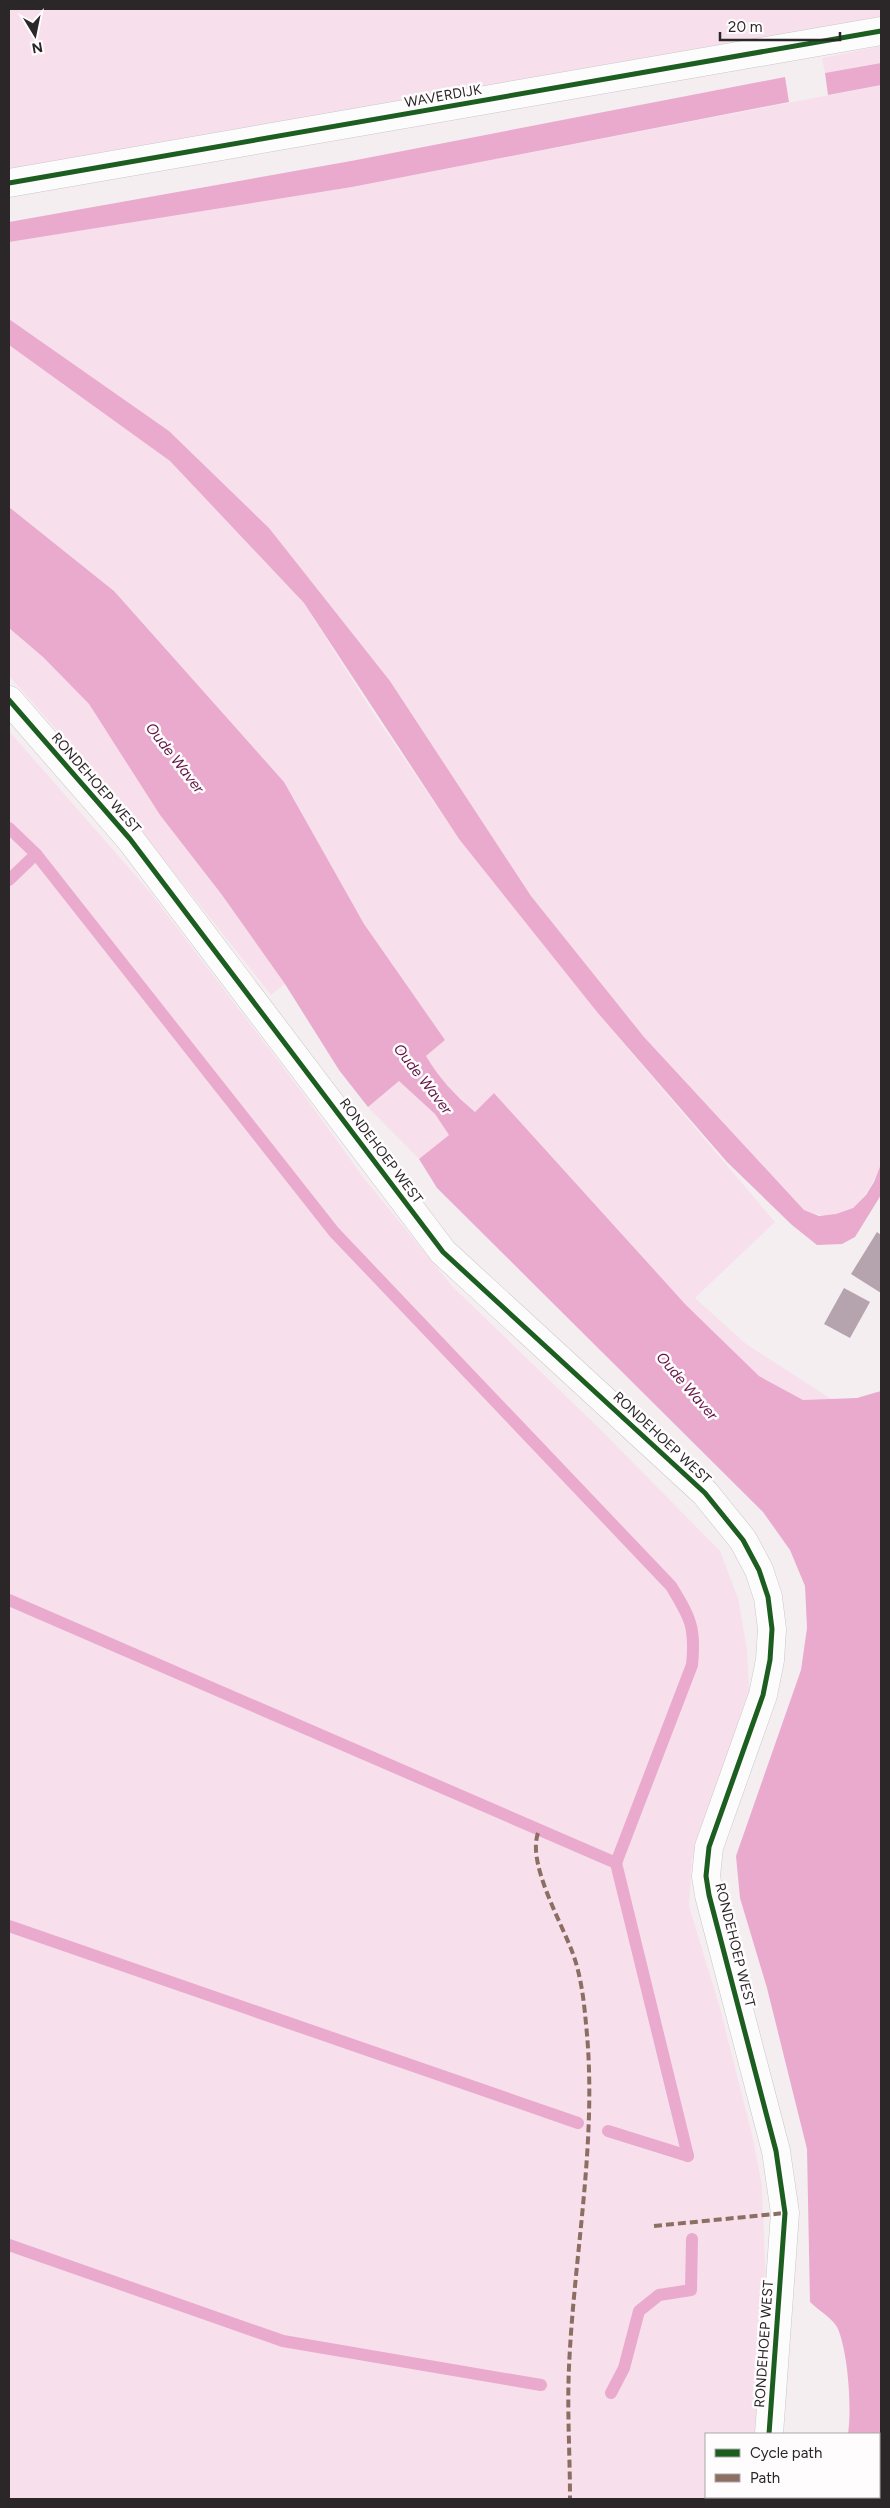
<svg xmlns="http://www.w3.org/2000/svg" width="890" height="2508" font-family="Figtree,sans-serif">
  <style>
    .green { fill: #f7e0ec }
    .water { fill: #eaaace }
    .lines { fill: none; stroke-linecap: round; stroke-linejoin: round }
    .stream { stroke: #eaaace; stroke-width: 12 }
    .building { fill: #b5a3ad }
    .minor-casing { stroke: #cbc6c8; stroke-width: 29 }
    .minor { stroke: #fdfcfd; stroke-width: 28 }
    .quiet { stroke: #8d6e63; stroke-width: 4; stroke-dasharray: 8 4; stroke-linecap: butt }
    .cycleway-casing { stroke: #fefcfd; stroke-width: 8 }
    .cycleway { stroke: #1b5e20; stroke-width: 5 }
    .labels { text-anchor: middle; dominant-baseline: central; stroke-width: 5; stroke-linejoin: round; paint-order: stroke }
    .street-label { font-size: 14px; fill: #2b2729; stroke: #fefcfd }
    .water-label { font-size: 15px; font-style: italic; fill: #631547; stroke: #fefcfd }
  </style>
  <rect width="100%" height="100%" fill="#f4eef1"/>
  <!-- green -->
  <g class="green">
    <path d="M9 9H881V17L9 173Z"/>
    <path d="M881 46V63L825 73 822 58Z"/>
    <path d="M881 85V1164C867 1200 846 1228 804 1210L644 1037 531 896 390 681 269 528 169 431 9 319V242L352 187Z"/>
    <path d="M9 345 170 461 304 603 372 711 459 839 597 1012 775 1222 695 1298 746 1344 833 1400H803L759 1376 686 1305 494 1093 475 1112 437 1075 426 1056 445 1040 186 674 114 591 9 507Z"/>
    <path d="M9 628 43 657 89 704 160 815 222 895 285 984 271 995 100 779 9 676Z"/>
    <path d="M9 731 150 892 304 1095 363 1177 452 1286 602 1431 720 1551 738 1598 747 1649 749 1691 692 1859 689 1906 720 2008 753 2139 762 2185 767 2311 758 2419 755 2434H706V2497H742L741 2499H9Z"/>
    <path d="M399 1081 435 1114 449 1135 419 1159 368 1107Z"/>
  </g>
  <!-- water -->
  <g class="water">
    <path d="M881 63V85L828 95 825 73Z"/>
    <path d="M785 77 789 102 352 187 9 242V222L351 161Z"/>
    <path d="M9 319 169 431 269 528 390 681 531 896 644 1037 804 1210 819 1216 836 1214 853 1208 866 1195 874 1182 881 1164V1062V1195L855 1237 842 1244 817 1245 792 1225 727 1162 597 1012 459 839 304 603 170 461 9 345Z"/>
    <path d="M9 507 114 591 284 782 364 924 445 1040 426 1056C439 1078 455 1095 475 1112L494 1093 686 1305 759 1376 803 1400 857 1398 881 1391V2499H840L841 2497H879V2434H848C852 2408 848 2353 838 2329 834 2319 818 2310 810 2302L807 2149 767 1988 740 1898 736 1856 801 1670 807 1628 805 1586 790 1550 763 1512 437 1188 419 1159 449 1135 435 1114 399 1081 368 1107 339 1070 285 984 222 895 160 815 89 704 43 657 9 628Z"/>
  </g>
  <g class="lines">
    <!-- stream -->
    <g class="stream">
      <path d="M9 828 36 854 9 880"/>
      <path d="M36 854 334 1232 671 1586C690 1617 696 1627 692 1665L616 1863"/>
      <path d="M9 1600 616 1863 688 2156"/>
      <path d="M9 1926 578 2123"/>
      <path d="M608 2131 688 2156"/>
      <path d="M9 2245 283 2341 541 2385"/>
      <path d="M611 2393 624 2368 639 2311 659 2295 691 2290 692 2239"/>
    </g>
  </g>
  <!-- building -->
  <g class="building">
    <path d="M877 1232 881 1235V1293L851 1274Z"/>
    <path d="M844 1288 870 1302 850 1338 824 1324Z"/>
  </g>
  <g class="lines">
    <defs>
      <g id="minor">
        <path d="M9 183 881 31"/>
        <path d="M9 700 130 839 443 1252 705 1493 743 1540 759 1570 768 1597 772 1629 770 1660 763 1695 709 1847 706 1876 709 1895 776 2151 785 2213 769 2434"/>
        <path d="M759 2499 760 2497"/>
      </g>
    </defs>
    <!-- minor casing -->
    <use href="#minor" class="minor-casing"/>
    <!-- minor -->
    <use href="#minor" class="minor"/>
    <!-- quiet -->
    <g class="quiet">
      <path d="M538 1833C527 1864 562 1923 573 1954 581 1976 584 2001 586 2024 598 2139 574 2253 569 2367 567 2411 570 2455 570 2499"/>
      <path d="M654 2226 785 2213"/>
    </g>
    <defs>
      <g id="cycleway">
        <path d="M9 183 881 31"/>
        <path d="M9 700 130 839 443 1252 705 1493 743 1540 759 1570 768 1597 772 1629 770 1660 763 1695 709 1847 706 1876 709 1895 776 2151 785 2213 769 2434"/>
      </g>
    </defs>
    <!-- cycleway casing -->
    <use href="#cycleway" class="cycleway-casing"/>
    <!-- cycleway -->
    <use href="#cycleway" class="cycleway"/>
  </g>
  <g class="labels">
    <!-- street labels -->
    <g class="street-label">
      <text transform="translate(443 96) rotate(-10)">WAVERDIJK</text>
      <text transform="translate(96 783) rotate(49)">RONDEHOEP WEST</text>
      <text transform="translate(381 1151) rotate(53)">RONDEHOEP WEST</text>
      <text transform="translate(662 1438) rotate(43)">RONDEHOEP WEST</text>
      <text transform="translate(735 1945) rotate(76)">RONDEHOEP WEST</text>
      <text transform="translate(764 2344) rotate(-86)">RONDEHOEP WEST</text>
    </g>
    <!-- water labels -->
    <g class="water-label">
      <text transform="translate(175 758) rotate(52)">Oude Waver</text>
      <text transform="translate(423 1079) rotate(52)">Oude Waver</text>
      <text transform="translate(687 1386) rotate(49)">Oude Waver</text>
    </g>
  </g>
  <!-- border -->
  <rect width="890" height="2508" fill="none" stroke="#2b2729" stroke-width="20"/>
  <!-- legend -->
  <rect x="705" y="2433" width="175" height="65" fill="#fefcfd" stroke="#aaa7a8"/>
  <rect x="715" y="2449" width="25" height="8" fill="#1b5e20" stroke="#aaa7a8"/>
  <text x="750" y="2458" font-size="15" fill="#2b2729">Cycle path</text>
  <rect x="715" y="2474" width="25" height="8" fill="#8d6e63" stroke="#aaa7a8"/>
  <text x="750" y="2483" font-size="15" fill="#2b2729">Path</text>
  <!-- north arrow -->
  <g transform="translate(35 35) rotate(170)" stroke="#fefcfd" stroke-width="4" paint-order="stroke">
  <path d="M0-4L9 19L0 12L-9 19Z" fill="#2b2729"/>
  <text y="-8" font-size="14" font-weight="bold" text-anchor="middle" fill="#2b2729">N</text>
  </g>
  <!-- scale -->
  <path d="M720 32v8h120v-8" fill="none" stroke="#2b2729" stroke-width="2.5"/>
  <text x="728" y="32" font-size="15" fill="#2b2729" stroke="#fefcfd" stroke-width="4" paint-order="stroke">20 m</text>
</svg>
